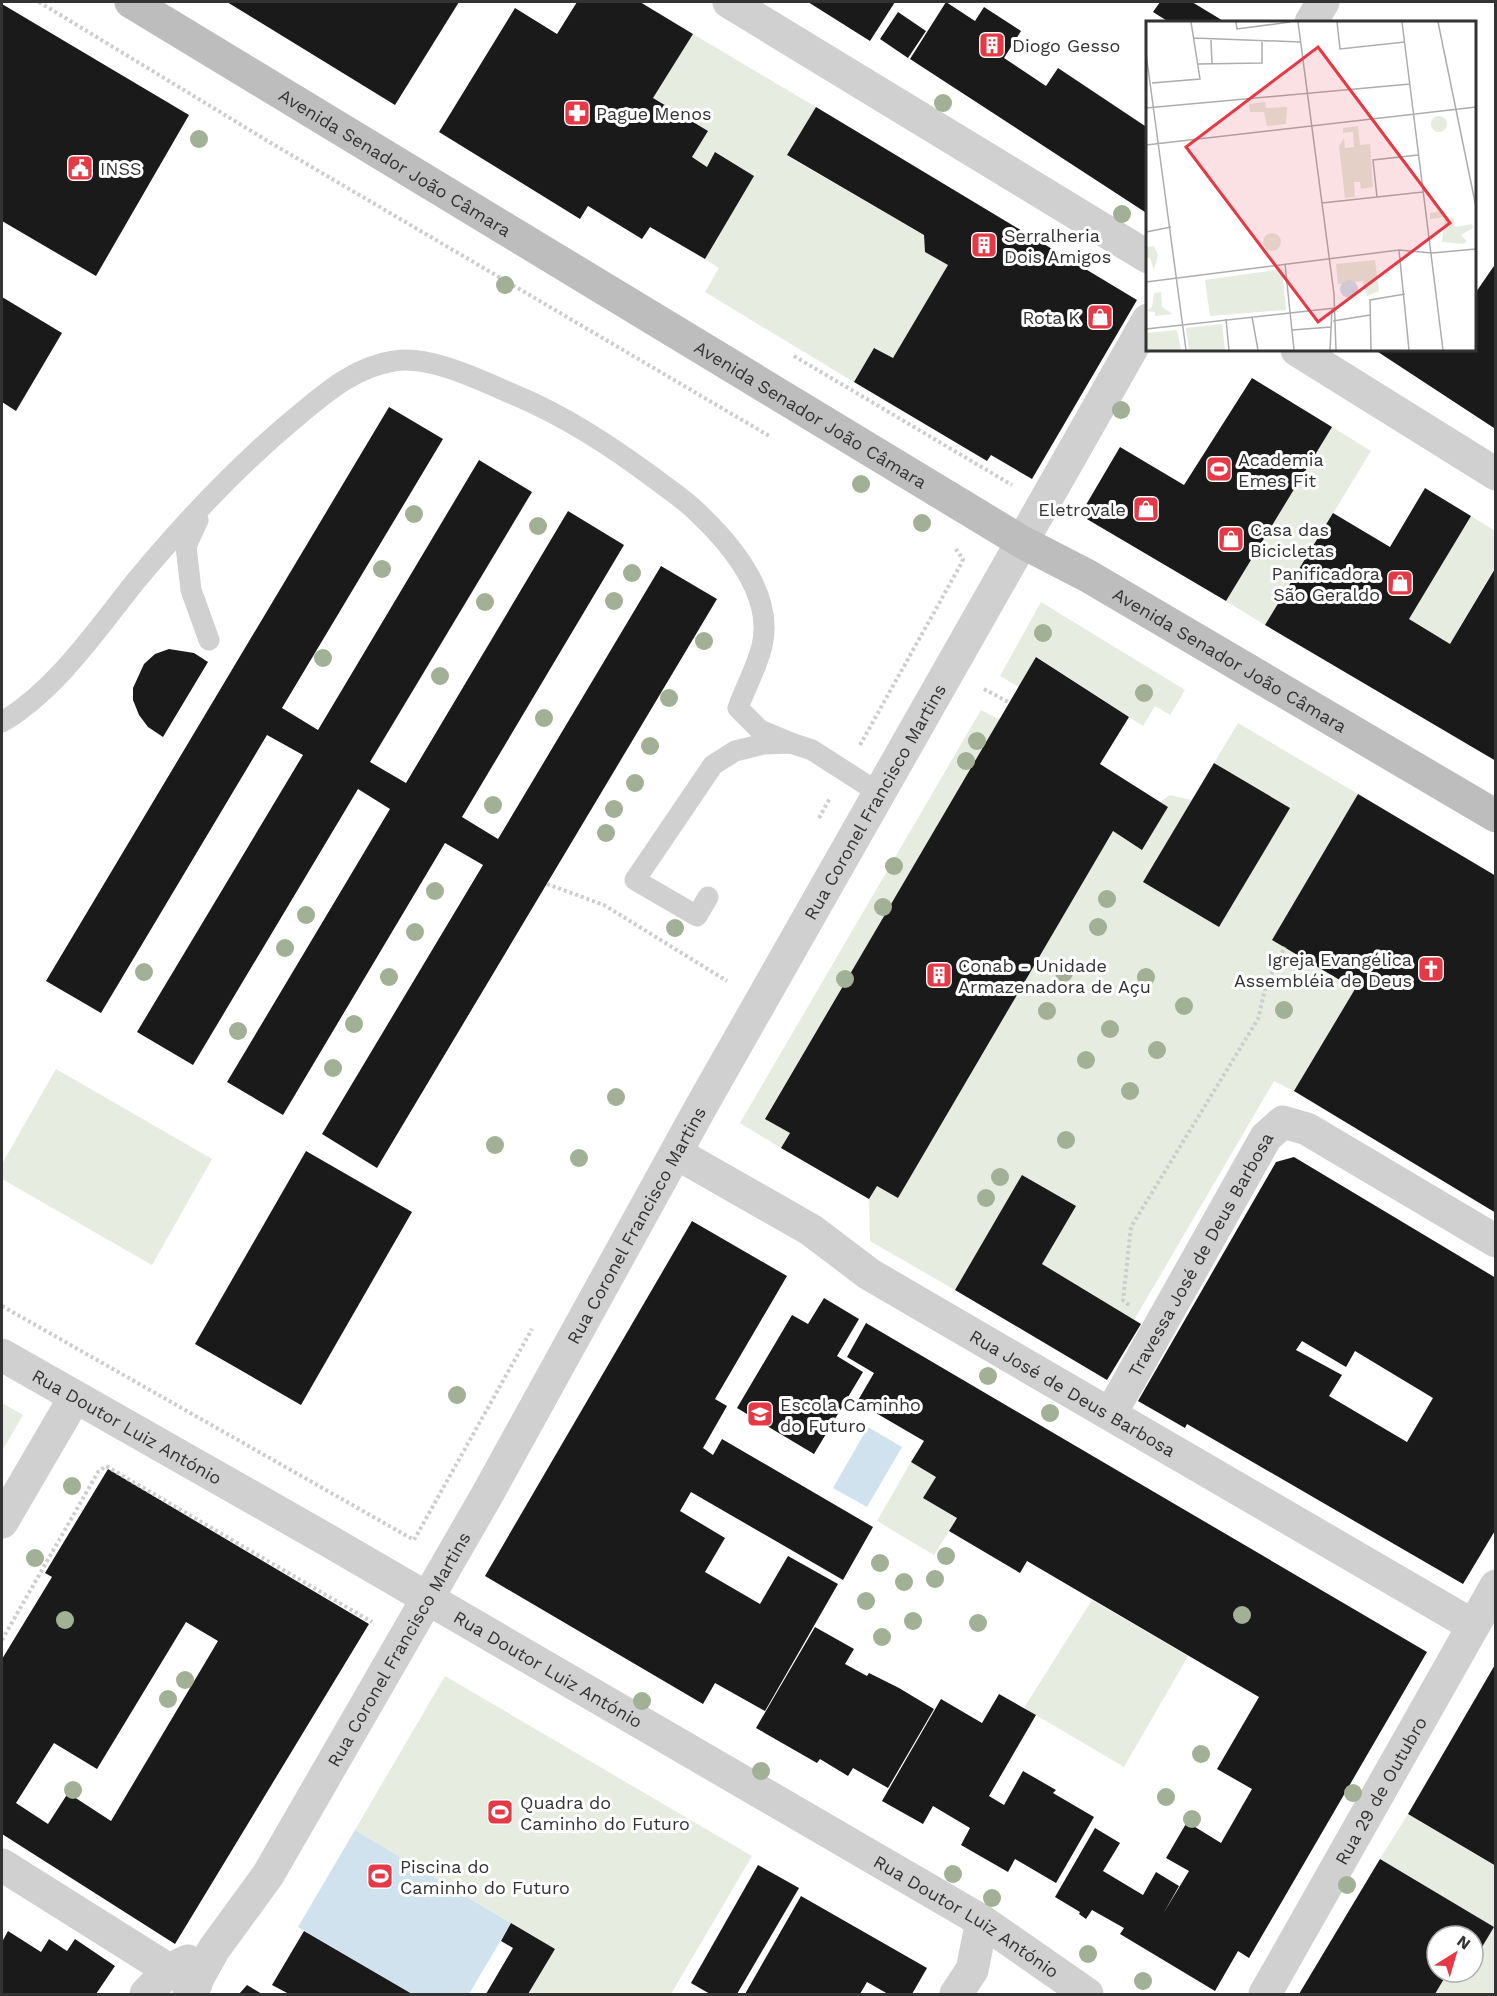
<svg xmlns="http://www.w3.org/2000/svg" width="1497" height="1996" font-family="'Work Sans',sans-serif">
  <style>
    .green { fill: #e6ecdf }
    .water { fill: #cfe2ee }
    .building { fill: #1a1a1a; fill-rule: evenodd }
    .lines { fill: none; stroke-linecap: round; stroke-linejoin: round }
    .path { stroke: #cdcdcd; stroke-width: 4; stroke-dasharray: 3 3; stroke-linecap: butt }
    .service { stroke: #d0d0d0; stroke-width: 21 }
    .minor { stroke: #d0d0d0; stroke-width: 33 }
    .secondary { stroke: #bdbdbd; stroke-width: 33 }
    .tree { fill: #a2b095 }
    .labels { text-anchor: middle; dominant-baseline: central; stroke-width: 6; stroke-linejoin: round; paint-order: stroke }
    .poi-label { font-size: 18px; fill: #333; stroke: #fff; text-anchor: start }
    .street-label { font-size: 18px; fill: #333; stroke: #fff }
    .inset-road { fill: none; stroke: #adadad; stroke-width: 1.5 }
    .view { fill: #e63946; fill-opacity: 0.15; stroke: #e63946; stroke-width: 3 }
    .inset-edge { fill: none; stroke: #333; stroke-width: 3 }
  </style>
  <rect width="100%" height="100%" fill="#fff"/>
  <!-- green -->
  <g class="green">
    <path d="M693 34 816 107 787 156 924 235 925 252 948 265 893 358 874 348 854 382 705 292 719 268 705 259 754 176 716 152 707 167 692 157 708 131 653 98Z"/>
    <path d="M1332 427 1371 451 1265 625 1226 601Z"/>
    <path d="M1471 516 1495 531V567L1450 644 1409 619Z"/>
    <path d="M1041 602 1185 690 1170 715 1155 706 1143 726 1037 657 1019 687 1000 676Z"/>
    <path d="M981 710 1000 720 765 1118 790 1133 781 1148 740 1123Z"/>
    <path d="M1238 723 1358 794 1272 940 1355 989 1294 1091 1274 1081 1134 1320 1042 1264 1075 1206 1023 1175 955 1290 870 1241 869 1199 877 1186 898 1198 1113 831 1142 849 1168 807 1160 802 1170 795 1192 800 1144 883 1219 927 1289 808 1214 763Z"/>
    <path d="M56 1069 212 1159 152 1265 2 1179V1164Z"/>
    <path d="M2 1403 23 1415 2 1451Z"/>
    <path d="M911 1462 936 1477 923 1498 957 1518 934 1555 877 1521Z"/>
    <path d="M1092 1600 1188 1656 1124 1767 1024 1708Z"/>
    <path d="M445 1676 752 1856 671 1994H528L555 1949 355 1830Z"/>
    <path d="M1408 1814 1495 1866V1994H1435L1448 1972H1473V1962L1494 1927 1380 1859Z"/>
  </g>
  <!-- water -->
  <g class="water">
    <path d="M868 1427 902 1447 867 1507 833 1488Z"/>
    <path d="M355 1830 511 1923 469 1994H412L298 1927Z"/>
  </g>
  <!-- building -->
  <g class="building">
    <path d="M227 2H459L395 105Z"/>
    <path d="M577 2H640L693 34 653 98 708 131 692 157 707 167 715 152 754 176 705 259 650 227 642 239 588 206 580 219 439 132 515 8 557 34Z"/>
    <path d="M808 2H895L870 41Z"/>
    <path d="M946 2 975 21 984 7 1021 31 1004 58 1046 86 1058 68 1148 128V214L910 59Z"/>
    <path d="M1160 2H1192L1225 22H1169L1153 12Z"/>
    <path d="M2 4 189 115 96 276 2 221Z"/>
    <path d="M898 12 926 31 908 58 880 39Z"/>
    <path d="M816 107 1137 300 1032 479 991 455 987 461 854 382 874 348 893 358 948 265 925 252 924 235 787 155Z"/>
    <path d="M1496 263V425L1494 428 1375 350H1474V295Z"/>
    <path d="M2 297 62 333 16 411 2 402Z"/>
    <path d="M1252 378 1332 427 1226 601 1080 515 1120 447 1184 485Z"/>
    <path d="M389 407 443 439 282 708 318 730 479 460 532 492 370 762 406 783 568 511 624 545 462 817 498 839 661 566 717 599 377 1168 322 1134 483 865 445 843 283 1115 227 1082 390 809 358 789 193 1065 137 1032 303 755 267 735 101 1013 46 981Z"/>
    <path d="M1425 488 1471 516 1409 619 1450 644 1496 567V761L1265 625 1333 513 1390 547Z"/>
    <path d="M169 649 194 653 208 662 163 737 148 727 139 715 133 700V688L144 664 155 654Z"/>
    <path d="M1036 657 1129 717 1100 764 1168 807 1142 850 1113 831 898 1198 877 1186 869 1199 781 1148 790 1133 765 1119Z"/>
    <path d="M1214 763 1290 808 1219 927 1143 882Z"/>
    <path d="M1358 794 1496 876V1213L1294 1091 1355 989 1272 940Z"/>
    <path d="M306 1151 412 1212 301 1405 195 1344Z"/>
    <path d="M1294 1157 1496 1278V1529L1463 1584 1187 1424 1185 1428 1138 1401 1276 1162ZM1302 1341 1346 1367 1355 1351 1433 1398 1407 1442 1329 1396 1342 1375 1296 1350Z"/>
    <path d="M1022 1175 1076 1206 1042 1264 1141 1324 1107 1380 955 1290Z"/>
    <path d="M692 1221 787 1276 715 1399 727 1406 703 1448 713 1455 722 1439 873 1527 843 1580 691 1492 680 1511 725 1538 705 1572 760 1604 788 1556 838 1584 765 1711 715 1683 703 1704 485 1576Z"/>
    <path d="M824 1298 859 1319 837 1356 863 1372 814 1454 737 1408 792 1315 808 1324Z"/>
    <path d="M866 1323 1427 1652 1249 1958 1238 1951 1215 1991 1120 1934 1124 1928 1092 1910 1086 1919 1079 1914 1080 1912 1055 1897 1095 1828 1120 1843 1103 1871 1143 1895 1156 1872 1179 1886 1163 1914 1189 1871 1166 1858 1187 1822 1221 1843 1252 1789 1217 1769 1259 1697 1027 1561 1020 1573 949 1531 957 1518 923 1498 936 1477 911 1462 924 1441 857 1402 874 1373 847 1357Z"/>
    <path d="M108 1469 369 1624 175 1944 2 1834V1659L52 1577 45 1573ZM186 1622 218 1641 111 1821 68 1793 48 1824 16 1803 54 1743 97 1769Z"/>
    <path d="M815 1627 854 1649 845 1664 867 1676 869 1673 899 1688 934 1709 888 1788 853 1768 848 1776 820 1759 817 1763 756 1728Z"/>
    <path d="M1496 1663V1866L1408 1814Z"/>
    <path d="M999 1694 1036 1715 989 1796 1004 1805 1023 1771 1056 1790 1053 1793 1094 1817 1056 1883 1015 1859 1008 1872 961 1845 970 1828 933 1806 923 1824 882 1801 941 1699 982 1723Z"/>
    <path d="M1380 1859 1494 1927 1473 1962V1936H1437V1972H1448L1435 1994H1299Z"/>
    <path d="M758 1865 799 1888 737 1994H710L691 1983Z"/>
    <path d="M801 1896 927 1968 912 1994H888L867 1982 860 1994H745Z"/>
    <path d="M511 1923 555 1949 528 1994H486L513 1948 501 1941Z"/>
    <path d="M8 1931 41 1952 49 1939 67 1951 75 1939 115 1966 96 1994H2V1942Z"/>
    <path d="M304 1931 412 1994H289L272 1985Z"/>
    <path d="M247 1985 262 1994H239Z"/>
  </g>
  <g class="lines">
    <!-- path -->
    <g class="path">
      <path d="M39 2 271 143 771 437"/>
      <path d="M794 356 1012 485"/>
      <path d="M984 689 1010 703"/>
      <path d="M860 745 961 564 963 559 955 548"/>
      <path d="M819 818 830 798"/>
      <path d="M547 884 604 905 727 981"/>
      <path d="M1129 1305 1123 1300 1131 1227 1258 1019 1266 985 1285 947"/>
      <path d="M2 1306 414 1540 532 1329"/>
      <path d="M2 1640 98 1472 106 1466 372 1622"/>
    </g>
    <!-- service -->
    <g class="service">
      <path d="M198 520 186 546 191 590 209 640"/>
      <path d="M2 722C56 690 96 631 135 582 184 523 235 468 294 419 324 394 354 367 394 361 428 355 478 379 510 393 564 415 611 446 658 481 671 491 685 500 697 512 731 544 774 595 762 646 757 667 745 688 738 708L760 730 791 743"/>
      <path d="M708 897 697 916 635 880 713 765 735 751 764 744 791 743 812 750 879 793"/>
    </g>
    <!-- minor -->
    <g class="minor">
      <path d="M729 2 1148 257"/>
      <path d="M1311 22 1323 2"/>
      <path d="M1297 350 1496 474"/>
      <path id="s1" d="M676 1153 811 1230 869 1274 1472 1625"/>
      <path id="s2" d="M2 1355 322 1537 982 1921 1087 1994"/>
      <path id="s3" d="M1111 1413 1266 1137 1283 1122 1307 1129 1496 1241"/>
      <path d="M2 1522 75 1397"/>
      <path d="M2 1865 169 1970 196 1984"/>
      <path d="M146 1994 169 1970 188 1961"/>
      <path id="s4" d="M189 1994 214 1949 268 1875 487 1495 702 1105 1148 320"/>
      <path d="M956 1994 972 1970 982 1921"/>
      <path id="s5" d="M1265 1994 1496 1586"/>
    </g>
    <!-- secondary -->
    <path class="secondary" id="s6" d="M131 2 1022 542 1088 576 1496 816"/>
  </g>
  <!-- trees -->
  <g class="tree">
    <circle cx="943" cy="103" r="9"/>
    <circle cx="199" cy="139" r="9"/>
    <circle cx="1122" cy="214" r="9"/>
    <circle cx="505" cy="285" r="9"/>
    <circle cx="1121" cy="410" r="9"/>
    <circle cx="861" cy="484" r="9"/>
    <circle cx="414" cy="514" r="9"/>
    <circle cx="922" cy="523" r="9"/>
    <circle cx="538" cy="526" r="9"/>
    <circle cx="382" cy="569" r="9"/>
    <circle cx="632" cy="573" r="9"/>
    <circle cx="614" cy="601" r="9"/>
    <circle cx="485" cy="602" r="9"/>
    <circle cx="1043" cy="633" r="9"/>
    <circle cx="704" cy="641" r="9"/>
    <circle cx="323" cy="658" r="9"/>
    <circle cx="440" cy="676" r="9"/>
    <circle cx="1144" cy="693" r="9"/>
    <circle cx="669" cy="698" r="9"/>
    <circle cx="544" cy="718" r="9"/>
    <circle cx="977" cy="741" r="9"/>
    <circle cx="650" cy="746" r="9"/>
    <circle cx="966" cy="761" r="9"/>
    <circle cx="635" cy="783" r="9"/>
    <circle cx="493" cy="805" r="9"/>
    <circle cx="614" cy="809" r="9"/>
    <circle cx="606" cy="833" r="9"/>
    <circle cx="894" cy="866" r="9"/>
    <circle cx="435" cy="891" r="9"/>
    <circle cx="1107" cy="899" r="9"/>
    <circle cx="883" cy="907" r="9"/>
    <circle cx="306" cy="915" r="9"/>
    <circle cx="1098" cy="927" r="9"/>
    <circle cx="675" cy="928" r="9"/>
    <circle cx="415" cy="932" r="9"/>
    <circle cx="285" cy="948" r="9"/>
    <circle cx="144" cy="972" r="9"/>
    <circle cx="1064" cy="973" r="9"/>
    <circle cx="389" cy="977" r="9"/>
    <circle cx="1146" cy="977" r="9"/>
    <circle cx="845" cy="979" r="9"/>
    <circle cx="1184" cy="1006" r="9"/>
    <circle cx="1284" cy="1010" r="9"/>
    <circle cx="1047" cy="1011" r="9"/>
    <circle cx="354" cy="1024" r="9"/>
    <circle cx="1110" cy="1029" r="9"/>
    <circle cx="238" cy="1031" r="9"/>
    <circle cx="1157" cy="1050" r="9"/>
    <circle cx="1086" cy="1060" r="9"/>
    <circle cx="333" cy="1068" r="9"/>
    <circle cx="1130" cy="1091" r="9"/>
    <circle cx="616" cy="1097" r="9"/>
    <circle cx="1066" cy="1140" r="9"/>
    <circle cx="495" cy="1145" r="9"/>
    <circle cx="579" cy="1158" r="9"/>
    <circle cx="1000" cy="1177" r="9"/>
    <circle cx="986" cy="1198" r="9"/>
    <circle cx="988" cy="1376" r="9"/>
    <circle cx="457" cy="1395" r="9"/>
    <circle cx="1050" cy="1413" r="9"/>
    <circle cx="72" cy="1486" r="9"/>
    <circle cx="946" cy="1556" r="9"/>
    <circle cx="35" cy="1558" r="9"/>
    <circle cx="880" cy="1563" r="9"/>
    <circle cx="935" cy="1579" r="9"/>
    <circle cx="904" cy="1582" r="9"/>
    <circle cx="866" cy="1601" r="9"/>
    <circle cx="1242" cy="1615" r="9"/>
    <circle cx="65" cy="1620" r="9"/>
    <circle cx="913" cy="1621" r="9"/>
    <circle cx="978" cy="1623" r="9"/>
    <circle cx="882" cy="1637" r="9"/>
    <circle cx="185" cy="1680" r="9"/>
    <circle cx="168" cy="1699" r="9"/>
    <circle cx="642" cy="1701" r="9"/>
    <circle cx="1201" cy="1754" r="9"/>
    <circle cx="761" cy="1771" r="9"/>
    <circle cx="73" cy="1790" r="9"/>
    <circle cx="1353" cy="1793" r="9"/>
    <circle cx="1166" cy="1797" r="9"/>
    <circle cx="1192" cy="1819" r="9"/>
    <circle cx="953" cy="1874" r="9"/>
    <circle cx="1347" cy="1885" r="9"/>
    <circle cx="992" cy="1898" r="9"/>
    <circle cx="1088" cy="1954" r="9"/>
    <circle cx="1143" cy="1981" r="9"/>
  </g>
  <!-- icons -->
  <defs>
    <symbol id="building-square" viewBox="-11 -11 22 22"><rect x="-9" y="-9" width="18" height="18" rx="4" fill="#e63946" stroke="#fff"/><path d="M-4-6H4V6H1V3H-1V6H-4ZM-2.5-4.3h1.7v1.8h-1.7ZM.8-4.3h1.7v1.8H.8ZM-2.5-1h1.7V.8h-1.7ZM.8-1h1.7V.8H.8Z" fill="#fff"/></symbol>
    <symbol id="pharmacy-square" viewBox="-11 -11 22 22"><rect x="-9" y="-9" width="18" height="18" rx="4" fill="#e63946" stroke="#fff"/><path d="M-2-6h4v4h4v4h-4v4h-4v-4h-4v-4h4Z" fill="#fff"/></symbol>
    <symbol id="civic-square" viewBox="-11 -11 22 22"><rect x="-9" y="-9" width="18" height="18" rx="4" fill="#e63946" stroke="#fff"/><path d="M-.6-6.5H3V-4.5H.6V-3L4-1V1h2V6H-6V1h2V-1L-.6-3ZM-1.2 2.5V6h2.4V2.5Z" fill="#fff"/></symbol>
    <symbol id="shop-square" viewBox="-11 -11 22 22"><rect x="-9" y="-9" width="18" height="18" rx="4" fill="#e63946" stroke="#fff"/><path d="M-5-2.5h2.3a2.7 3.5 0 0 1 5.4 0H5L5.5 6h-11ZM-1.5-2.5h3a1.5 2.3 0 0 0-3 0Z" fill="#fff"/></symbol>
    <symbol id="stadium-square" viewBox="-11 -11 22 22"><rect x="-9" y="-9" width="18" height="18" rx="4" fill="#e63946" stroke="#fff"/><path d="M0-5a6.5 5 0 1 0 0 10a6.5 5 0 1 0 0-10ZM-3.5-1.8h7v3.6h-7Z" fill="#fff"/></symbol>
    <symbol id="church-square" viewBox="-11 -11 22 22"><rect x="-9" y="-9" width="18" height="18" rx="4" fill="#e63946" stroke="#fff"/><path d="M-1.2-6h2.4v3.5h3.3v2.4h-3.3V6h-2.4V-.1h-3.3v-2.4h3.3Z" fill="#fff"/></symbol>
    <symbol id="school-square" viewBox="-11 -11 22 22"><rect x="-9" y="-9" width="18" height="18" rx="4" fill="#e63946" stroke="#fff"/><path d="M0-5L7-2L0 1L-7-2ZM-4 1L0 2.5L4 1V4Q0 6-4 4Z" fill="#fff"/></symbol>
  </defs>
  <g fill-rule="evenodd">
    <use href="#building-square" x="977" y="30" width="30" height="30"/>
    <use href="#pharmacy-square" x="562" y="98" width="30" height="30"/>
    <use href="#civic-square" x="65" y="153" width="30" height="30"/>
    <use href="#building-square" x="969" y="230" width="30" height="30"/>
    <use href="#shop-square" x="1085" y="302" width="30" height="30"/>
    <use href="#stadium-square" x="1204" y="454" width="30" height="30"/>
    <use href="#shop-square" x="1131" y="494" width="30" height="30"/>
    <use href="#shop-square" x="1216" y="524" width="30" height="30"/>
    <use href="#shop-square" x="1385" y="568" width="30" height="30"/>
    <use href="#church-square" x="1416" y="954" width="30" height="30"/>
    <use href="#building-square" x="924" y="960" width="30" height="30"/>
    <use href="#school-square" x="745" y="1399" width="30" height="30"/>
    <use href="#stadium-square" x="485" y="1797" width="30" height="30"/>
    <use href="#stadium-square" x="365" y="1861" width="30" height="30"/>
  </g>
  <g class="labels">
    <!-- poi labels -->
    <g class="poi-label">
      <text x="1012" y="45">Diogo Gesso</text>
      <text x="596" y="113">Pague Menos</text>
      <text x="100" y="168">INSS</text>
      <text x="1004" y="235">Serralheria<tspan x="1004" dy="21">Dois Amigos</tspan></text>
      <text x="1080" y="317" text-anchor="end">Rota K</text>
      <text x="1238" y="459">Academia<tspan x="1238" dy="21">Emes Fit</tspan></text>
      <text x="1126" y="509" text-anchor="end">Eletrovale</text>
      <text x="1250" y="529">Casa das<tspan x="1250" dy="21">Bicicletas</tspan></text>
      <text x="1380" y="573" text-anchor="end">Panificadora<tspan x="1380" dy="21">São Geraldo</tspan></text>
      <text x="1412" y="959" text-anchor="end">Igreja Evangélica<tspan x="1412" dy="21">Assembléia de Deus</tspan></text>
      <text x="958" y="965">Conab - Unidade<tspan x="958" dy="21">Armazenadora de Açu</tspan></text>
      <text x="780" y="1404">Escola Caminho<tspan x="780" dy="21">do Futuro</tspan></text>
      <text x="520" y="1802">Quadra do<tspan x="520" dy="21">Caminho do Futuro</tspan></text>
      <text x="400" y="1866">Piscina do<tspan x="400" dy="21">Caminho do Futuro</tspan></text>
    </g>
    <!-- street labels -->
    <g class="street-label">
      <text stroke="none"><textPath href="#s6" startOffset="309">Avenida Senador João Câmara</textPath></text>
      <text stroke="none"><textPath href="#s6" startOffset="795">Avenida Senador João Câmara</textPath></text>
      <text stroke="none"><textPath href="#s6" startOffset="1281">Avenida Senador João Câmara</textPath></text>
      <text stroke="none"><textPath href="#s4" startOffset="1376">Rua Coronel Francisco Martins</textPath></text>
      <text stroke="none"><textPath href="#s4" startOffset="890">Rua Coronel Francisco Martins</textPath></text>
      <text stroke="none"><textPath href="#s3" startOffset="182">Travessa José de Deus Barbosa</textPath></text>
      <text stroke="none"><textPath href="#s1" startOffset="464">Rua José de Deus Barbosa</textPath></text>
      <text stroke="none"><textPath href="#s2" startOffset="144">Rua Doutor Luiz António</textPath></text>
      <text stroke="none"><textPath href="#s4" startOffset="404">Rua Coronel Francisco Martins</textPath></text>
      <text stroke="none"><textPath href="#s2" startOffset="630">Rua Doutor Luiz António</textPath></text>
      <text stroke="none"><textPath href="#s5" startOffset="234">Rua 29 de Outubro</textPath></text>
      <text stroke="none"><textPath href="#s2" startOffset="1116">Rua Doutor Luiz António</textPath></text>
    </g>
  </g>
  <!-- overview -->
  <g transform="translate(1146 21)">
    <rect width="330" height="330" fill="#fff"/>
    <path d="M119 81 120 87 141 86 140 103 121 105 118 91H104L103 83ZM285 103a8 8 0 1 1 16 0a8 8 0 1 1-16 0ZM212 105 214 124 224 123 227 166 215 168 214 161H208L209 176 199 177 193 125 198 117 199 127 208 126 207 111 197 112V107ZM298 190 299 196 308 197 309 206 326 203 327 207 315 214 321 220 317 223 296 221 299 196 284 198V192ZM117 221a9 9 0 1 1 18 0a9 9 0 1 1-18 0ZM8 225 12 234 8 249 4 237H0L1 226ZM229 239 233 270 221 275 217 260 192 263 190 243ZM136 248 140 289 64 295 59 259ZM15 271 16 286 27 293 9 295V291L0 290 6 286 8 272ZM76 303 79 329H43L40 307ZM31 309 35 329H0V312Z" fill="#e6ecdf"/>
    <path d="M194 268a9 9 0 1 1 18 0a9 9 0 1 1-18 0Z" fill="#cfe2ee"/>
    <path class="inset-road" d="M90 1 91 8 144 1M152 1 188 273 190 329M191 1 194 28 259 21M256 1 297 329M292 1 330 186M48 17 154 21M65 19 66 43M0 32 40 329M52 43 116 42V21M6 62 54 58 45 1M0 87 264 63M0 124 330 86M231 176 227 139 272 134M176 182 277 171M0 211 25 206M253 229 263 329M139 243 148 329M0 261 253 229 286 232 330 228M106 296 112 329M80 298 83 329M187 300 224 294M0 308 189 287M146 309 185 306M184 329 186 287M225 329 224 279 259 273"/>
    <path class="view" d="M172 26 304 202 172 301 40 126Z"/>
    <rect width="330" height="330" class="inset-edge"/>
  </g>
  <!-- border -->
  <rect width="1497" height="1996" fill="none" stroke="#333333" stroke-width="6"/>
  <!-- north arrow -->
  <g transform="translate(1455 1954) rotate(37)"><circle r="28" fill="#ffffff" stroke="#adadad" stroke-width="1.5"/>
  <path d="M0-4.5L10 22L0 15L-10 22Z" fill="#e63946"/>
  <text y="-9" font-size="16" font-weight="bold" text-anchor="middle" fill="#333333">N</text>
  </g>
</svg>
